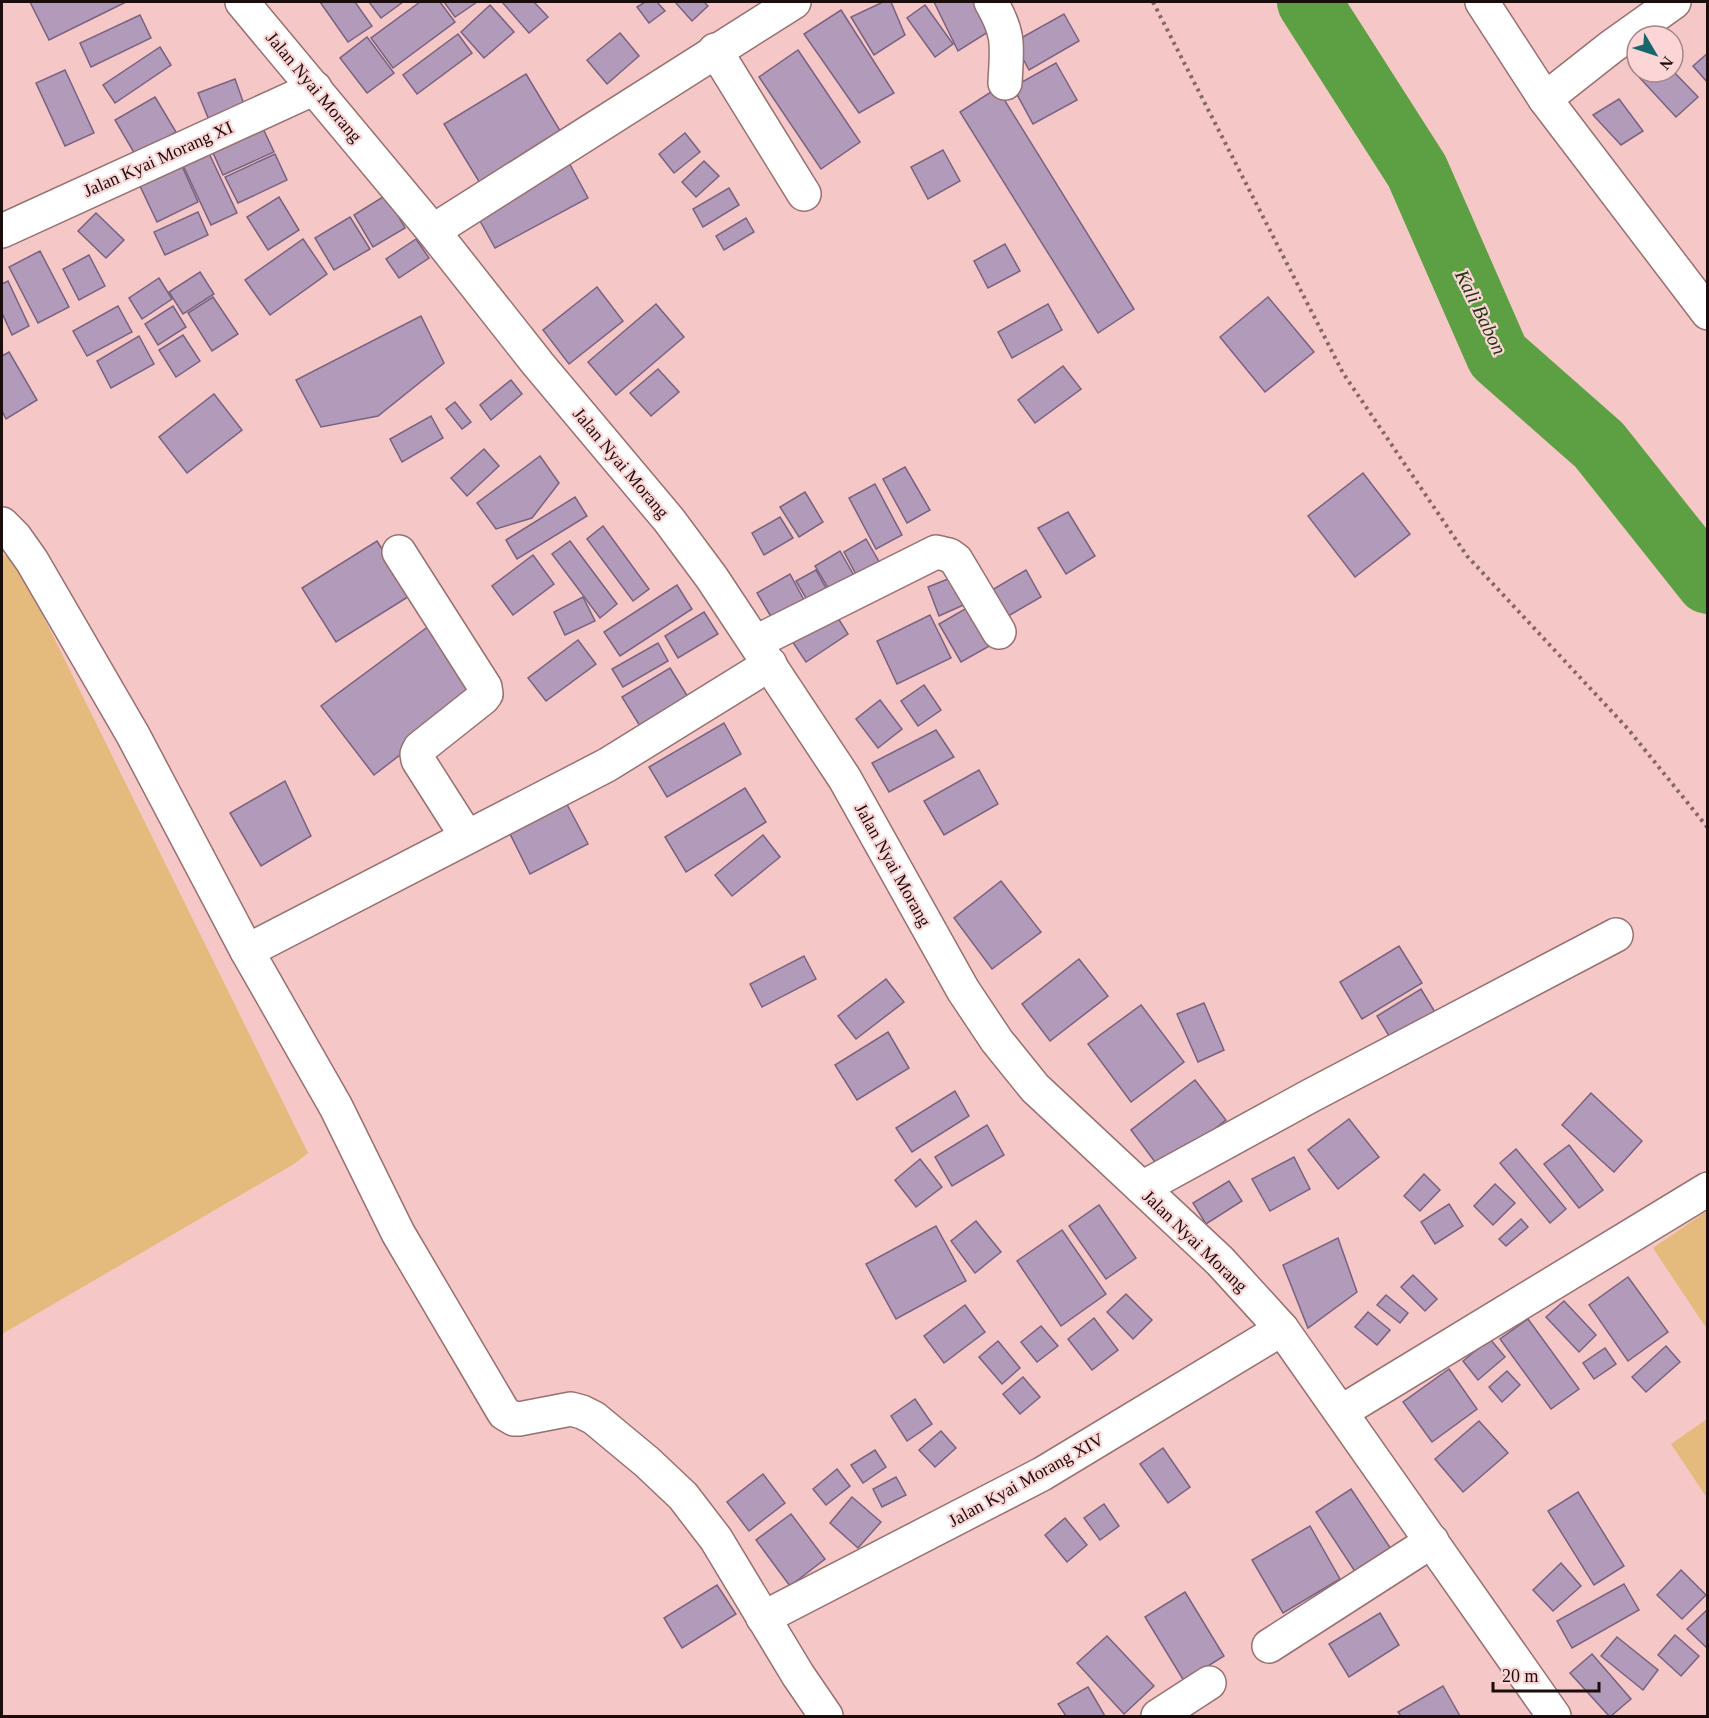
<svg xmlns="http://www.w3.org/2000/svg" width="1709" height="1718" font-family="'Times New Roman',serif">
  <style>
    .green { fill: #e4bb7c }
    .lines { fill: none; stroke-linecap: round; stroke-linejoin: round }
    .river { stroke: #5da043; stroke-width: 64 }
    .building { fill: #b29aba; stroke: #796280; stroke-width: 1.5 }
    .minor-casing { stroke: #997070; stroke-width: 36 }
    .tertiary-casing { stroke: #997070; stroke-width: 36 }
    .path { stroke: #856767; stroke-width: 4; stroke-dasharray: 3 4.5; stroke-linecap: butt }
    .minor { stroke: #fff; stroke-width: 33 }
    .tertiary { stroke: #fff; stroke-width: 33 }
    .labels { text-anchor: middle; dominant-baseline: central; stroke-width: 4.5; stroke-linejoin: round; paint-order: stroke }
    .street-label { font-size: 18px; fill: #1c0d0d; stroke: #fcd6d6 }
    .water-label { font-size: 20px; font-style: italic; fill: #1c3712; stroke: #fcd6d6 }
  </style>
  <rect width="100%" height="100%" fill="#f5c7c7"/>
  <!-- green -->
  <g class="green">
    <path d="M2 554 18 565 308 1153 294 1164 2 1334Z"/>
    <path d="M1707 1211V1329L1653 1248Z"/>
    <path d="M1707 1419V1498L1671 1444Z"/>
  </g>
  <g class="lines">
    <!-- river -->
    <path class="river" d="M1309 2 1417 171 1498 356 1599 445 1708 582"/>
  </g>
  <!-- building -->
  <g class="building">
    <path d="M30 2H126L49 40Z"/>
    <path d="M320 2H355L372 26 348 42Z"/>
    <path d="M369 2H403L381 18Z"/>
    <path d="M420 2H440L455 22 393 68 371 38Z"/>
    <path d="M444 2H477L455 17Z"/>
    <path d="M502 2H534L548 17 529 33Z"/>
    <path d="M645 2H657L665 11 649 23 637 7Z"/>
    <path d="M675 2H704L708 6 692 21Z"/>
    <path d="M883 2H891L905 35 874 55 851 17Z"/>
    <path d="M934 2H983L996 27 958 51Z"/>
    <path d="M490 5 514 32 484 58 461 32Z"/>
    <path d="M925 5 953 44 935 57 907 18Z"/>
    <path d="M841 10 894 93 859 113 804 34Z"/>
    <path d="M1064 14 1079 41 1029 70 1014 42Z"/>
    <path d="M140 15 151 38 91 67 80 43Z"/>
    <path d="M620 33 639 56 607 84 587 60Z"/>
    <path d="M458 34 472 53 417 94 403 75Z"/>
    <path d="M367 37 394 73 367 93 340 58Z"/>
    <path d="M160 47 171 65 115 103 103 85Z"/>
    <path d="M798 50 860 142 821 169 759 77Z"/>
    <path d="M1708 53V83L1693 66Z"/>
    <path d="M1056 63 1077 100 1033 124 1013 87Z"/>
    <path d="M65 70 94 133 65 146 36 83Z"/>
    <path d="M1673 71 1698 97 1676 117 1639 77 1644 72Z"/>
    <path d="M526 74 565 139 483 188 444 124Z"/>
    <path d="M235 79 245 107 209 120 198 93Z"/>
    <path d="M997 88 1134 309 1098 333 960 112Z"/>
    <path d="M155 97 176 132 136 156 115 120Z"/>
    <path d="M1619 99 1643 131 1621 145 1593 115Z"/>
    <path d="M259 120 274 152 223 175 209 144Z"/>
    <path d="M685 133 700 152 674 173 659 154Z"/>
    <path d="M207 149 237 213 211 225 181 161Z"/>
    <path d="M943 150 960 181 928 199 911 167Z"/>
    <path d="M275 154 287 180 238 203 225 177Z"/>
    <path d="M567 159 588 198 495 248 474 210Z"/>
    <path d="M704 161 719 176 696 197 682 182Z"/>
    <path d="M182 166 198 202 157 222 140 186Z"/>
    <path d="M729 188 739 205 703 227 693 209Z"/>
    <path d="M386 195 405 228 373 247 354 215Z"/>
    <path d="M279 197 299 230 268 250 247 217Z"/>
    <path d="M198 212 208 235 165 255 154 232Z"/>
    <path d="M96 213 124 240 106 258 78 231Z"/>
    <path d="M350 217 370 249 334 270 315 238Z"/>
    <path d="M746 218 754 232 724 250 716 236Z"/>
    <path d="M303 239 327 274 270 315 245 280Z"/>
    <path d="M416 239 429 258 399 278 386 259Z"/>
    <path d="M1005 244 1020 271 988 288 974 261Z"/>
    <path d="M40 251 69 307 38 323 9 267Z"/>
    <path d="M89 255 105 286 79 300 63 269Z"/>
    <path d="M200 272 214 294 183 314 169 292Z"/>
    <path d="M159 278 172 299 142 319 129 298Z"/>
    <path d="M8 281 29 326 12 335 2 313V284Z"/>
    <path d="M597 287 623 321 569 364 543 330Z"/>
    <path d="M213 297 238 334 212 351 188 313Z"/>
    <path d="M1268 297 1314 352 1265 392 1220 337Z"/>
    <path d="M656 304 684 337 616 395 588 362Z"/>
    <path d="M1048 304 1062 330 1012 358 998 332Z"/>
    <path d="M118 306 132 332 87 356 73 331Z"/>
    <path d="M173 306 186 327 158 345 145 324Z"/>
    <path d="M421 316 444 363 378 416 321 427 296 380Z"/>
    <path d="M183 335 200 361 176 377 159 350Z"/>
    <path d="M139 336 154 364 111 388 97 361Z"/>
    <path d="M9 352 37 400 6 419 2 411V356Z"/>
    <path d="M1063 366 1081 389 1035 423 1018 400Z"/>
    <path d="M658 369 679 392 651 416 630 393Z"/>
    <path d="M511 380 522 394 491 420 480 405Z"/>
    <path d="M214 394 242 430 187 473 159 437Z"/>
    <path d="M455 402 471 422 462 429 446 409Z"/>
    <path d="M431 416 443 438 402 462 390 439Z"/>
    <path d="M484 449 499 466 467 496 451 478Z"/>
    <path d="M540 456 559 483 532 518 496 529 477 503Z"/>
    <path d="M905 467 930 510 907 523 883 479Z"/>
    <path d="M1363 473 1410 534 1355 577 1308 516Z"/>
    <path d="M875 484 902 535 876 549 849 498Z"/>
    <path d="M805 492 823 522 799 537 780 507Z"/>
    <path d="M575 497 587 516 517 559 506 540Z"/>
    <path d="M1068 512 1095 556 1066 574 1038 528Z"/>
    <path d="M780 517 793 538 764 555 752 533Z"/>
    <path d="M603 526 649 589 633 601 587 539Z"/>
    <path d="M866 539 881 565 858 578 844 552Z"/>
    <path d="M377 541 411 595 336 642 302 588Z"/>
    <path d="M570 541 617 604 600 618 552 554Z"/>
    <path d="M840 551 856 579 831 593 815 566Z"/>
    <path d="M533 555 554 584 513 615 492 586Z"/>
    <path d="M816 570 828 592 809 603 796 581Z"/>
    <path d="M1026 570 1041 597 1003 619 987 593Z"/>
    <path d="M790 574 805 602 773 620 757 593Z"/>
    <path d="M958 575 970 602 939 616 928 587Z"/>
    <path d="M677 585 692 609 620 656 604 632Z"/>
    <path d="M583 597 595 621 565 635 554 612Z"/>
    <path d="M972 605 993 644 961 662 939 624Z"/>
    <path d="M833 610 848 634 806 662 790 638Z"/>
    <path d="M704 612 718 634 678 658 665 636Z"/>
    <path d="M930 615 951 658 897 684 877 641Z"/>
    <path d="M433 623 483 691 374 775 321 706Z"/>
    <path d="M578 640 596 664 546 701 528 678Z"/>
    <path d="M658 643 668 661 623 687 612 669Z"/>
    <path d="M670 668 688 697 640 726 622 697Z"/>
    <path d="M924 685 941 710 918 726 901 701Z"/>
    <path d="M880 700 902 729 878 748 856 719Z"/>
    <path d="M724 723 741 754 667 797 649 767Z"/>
    <path d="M936 730 954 757 889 792 872 763Z"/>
    <path d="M979 770 998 804 944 835 924 801Z"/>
    <path d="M285 781 311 836 261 866 230 813Z"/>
    <path d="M745 788 766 822 686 872 665 837Z"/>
    <path d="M563 797 588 844 530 874 507 828Z"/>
    <path d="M763 835 780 857 732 896 715 875Z"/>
    <path d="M1001 881 1041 932 992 969 954 918Z"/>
    <path d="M1399 946 1422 983 1362 1019 1340 982Z"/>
    <path d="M804 956 816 979 762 1007 750 984Z"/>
    <path d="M1079 959 1108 996 1050 1041 1022 1004Z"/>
    <path d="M886 979 904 1002 856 1039 838 1016Z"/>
    <path d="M1421 989 1441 1022 1397 1049 1377 1016Z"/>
    <path d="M1204 1003 1224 1050 1198 1062 1177 1014Z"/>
    <path d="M1141 1005 1184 1062 1131 1102 1088 1044Z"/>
    <path d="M888 1032 909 1068 857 1100 835 1065Z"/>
    <path d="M1195 1080 1226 1120 1161 1170 1131 1130Z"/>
    <path d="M955 1091 969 1116 912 1152 896 1128Z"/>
    <path d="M1591 1093 1642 1141 1614 1172 1562 1125Z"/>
    <path d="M1349 1119 1379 1157 1338 1189 1308 1150Z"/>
    <path d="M987 1125 1004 1155 952 1186 935 1157Z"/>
    <path d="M1569 1145 1603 1190 1579 1208 1544 1164Z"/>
    <path d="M1516 1149 1566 1209 1550 1223 1500 1163Z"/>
    <path d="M1294 1157 1310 1189 1270 1211 1252 1179Z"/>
    <path d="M920 1159 942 1187 916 1207 895 1180Z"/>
    <path d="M1424 1174 1440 1190 1420 1211 1404 1196Z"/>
    <path d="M1229 1181 1242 1201 1206 1224 1193 1203Z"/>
    <path d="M1495 1184 1515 1203 1493 1225 1474 1206Z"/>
    <path d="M1449 1204 1463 1226 1435 1244 1421 1222Z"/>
    <path d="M1099 1205 1136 1258 1106 1279 1069 1226Z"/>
    <path d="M1521 1219 1528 1227 1506 1246 1499 1239Z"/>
    <path d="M976 1221 1001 1252 975 1273 951 1241Z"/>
    <path d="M936 1226 966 1281 896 1319 866 1264Z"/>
    <path d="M1062 1230 1106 1294 1061 1326 1017 1261Z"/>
    <path d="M1338 1238 1357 1292 1308 1328 1283 1265Z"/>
    <path d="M1413 1275 1437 1299 1425 1311 1401 1287Z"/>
    <path d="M1628 1277 1668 1332 1628 1361 1589 1305Z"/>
    <path d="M1126 1294 1152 1320 1133 1339 1107 1312Z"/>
    <path d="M1386 1295 1408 1313 1400 1323 1377 1305Z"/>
    <path d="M1564 1301 1596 1335 1579 1352 1546 1317Z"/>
    <path d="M965 1305 985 1332 944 1363 924 1336Z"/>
    <path d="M1368 1312 1390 1330 1377 1345 1355 1327Z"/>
    <path d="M1094 1318 1118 1350 1092 1370 1068 1339Z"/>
    <path d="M1528 1319 1579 1389 1551 1409 1500 1339Z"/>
    <path d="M1041 1326 1058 1346 1037 1362 1021 1342Z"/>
    <path d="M1490 1339 1505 1357 1478 1380 1463 1361Z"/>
    <path d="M998 1341 1020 1368 1002 1384 979 1357Z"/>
    <path d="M1666 1346 1680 1362 1646 1392 1632 1377Z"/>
    <path d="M1605 1348 1616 1364 1594 1379 1583 1363Z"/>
    <path d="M1449 1369 1477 1409 1432 1442 1403 1402Z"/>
    <path d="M1507 1371 1520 1385 1502 1402 1489 1387Z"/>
    <path d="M1023 1377 1040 1397 1020 1414 1003 1394Z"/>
    <path d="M915 1399 932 1424 907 1441 891 1416Z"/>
    <path d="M1479 1421 1508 1453 1463 1492 1435 1459Z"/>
    <path d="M941 1431 956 1448 935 1467 919 1450Z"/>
    <path d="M1163 1448 1190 1487 1168 1503 1140 1464Z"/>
    <path d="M875 1450 886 1467 863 1483 851 1465Z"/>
    <path d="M837 1469 850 1486 826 1505 813 1489Z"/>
    <path d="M763 1474 785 1503 749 1531 727 1502Z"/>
    <path d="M896 1477 906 1495 882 1507 873 1489Z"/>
    <path d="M1351 1489 1391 1549 1356 1573 1316 1512Z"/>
    <path d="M1578 1492 1624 1566 1594 1585 1548 1511Z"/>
    <path d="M852 1497 881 1522 858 1548 830 1523Z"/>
    <path d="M1104 1504 1119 1526 1100 1540 1084 1518Z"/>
    <path d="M791 1514 825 1559 790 1586 756 1540Z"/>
    <path d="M1065 1518 1087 1545 1067 1562 1045 1535Z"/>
    <path d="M1310 1526 1340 1579 1283 1613 1252 1560Z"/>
    <path d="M1561 1563 1581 1586 1553 1611 1533 1590Z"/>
    <path d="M1681 1570 1706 1595 1682 1619 1657 1595Z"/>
    <path d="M1624 1584 1639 1610 1572 1648 1557 1621Z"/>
    <path d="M717 1585 736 1614 682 1648 664 1618Z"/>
    <path d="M1185 1592 1224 1656 1184 1681 1145 1617Z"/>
    <path d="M1708 1609V1649L1687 1629Z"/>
    <path d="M1380 1613 1399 1645 1349 1677 1329 1644Z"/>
    <path d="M1675 1635 1699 1656 1681 1676 1658 1655Z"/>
    <path d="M1107 1636 1154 1686 1124 1714 1077 1663Z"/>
    <path d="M1617 1637 1658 1670 1643 1690 1601 1656Z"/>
    <path d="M1592 1654 1631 1699 1611 1716H1609L1570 1673Z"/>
    <path d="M1443 1686 1460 1716H1401L1398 1712Z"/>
    <path d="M1088 1687 1105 1716H1066L1058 1704Z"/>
  </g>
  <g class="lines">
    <defs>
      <g id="minor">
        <path d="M991 2C1010 35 1007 45 1005 83"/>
        <path d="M1482 2 1545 99 1708 313"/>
        <path d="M715 50 804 194"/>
        <path d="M1545 99 1611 47 1674 2"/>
        <path d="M2 231 315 88"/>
        <path d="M433 231 794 2"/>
        <path d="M2 524 15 537 32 561 133 735 247 951 336 1107 398 1233 504 1413 514 1419H519L571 1409 582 1412 594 1418 647 1462 683 1496 716 1539 798 1675 826 1716"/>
        <path d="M399 552 485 687 486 694 483 698 420 748 417 754 418 760 467 837"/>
        <path d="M756 642 936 552 949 555 956 560 999 632"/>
        <path d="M247 951 607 765 770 664"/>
        <path d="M1142 1188 1310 1096 1616 935"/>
        <path d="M1341 1412 1708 1189"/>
        <path d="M763 1618 1042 1474 1282 1329"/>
        <path d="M1269 1646 1432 1541"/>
        <path d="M1158 1716 1209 1683"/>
      </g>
      <path id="tertiary" d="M242 2 433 231 538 364 669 520 712 578 845 779 963 990 997 1041 1035 1088 1220 1261 1282 1329 1554 1716"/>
    </defs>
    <!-- minor casing -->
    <use href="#minor" class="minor-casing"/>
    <!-- tertiary casing -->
    <use href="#tertiary" class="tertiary-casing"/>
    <!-- path -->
    <path class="path" d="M1153 2 1343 373 1467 556 1628 729 1708 828"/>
    <!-- minor -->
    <use href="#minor" class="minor"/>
    <!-- tertiary -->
    <use href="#tertiary" class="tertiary"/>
  </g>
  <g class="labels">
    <!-- street labels -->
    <g class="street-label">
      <text transform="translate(314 87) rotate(50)">Jalan Nyai Morang</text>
      <text transform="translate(158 159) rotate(-24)">Jalan Kyai Morang XI</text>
      <text transform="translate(621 463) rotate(50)">Jalan Nyai Morang</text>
      <text transform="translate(893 865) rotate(61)">Jalan Nyai Morang</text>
      <text transform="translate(1195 1241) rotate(44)">Jalan Nyai Morang</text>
      <text transform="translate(1026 1480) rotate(-29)">Jalan Kyai Morang XIV</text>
    </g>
    <!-- water labels -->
    <g class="water-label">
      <text transform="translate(1481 312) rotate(64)">Kali Babon</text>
    </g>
  </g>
  <!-- border -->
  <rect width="1709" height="1718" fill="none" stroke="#1c0d0d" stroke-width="6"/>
  <!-- north arrow -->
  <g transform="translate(1655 54) rotate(129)"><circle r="28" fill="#fcd6d6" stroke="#a28686" stroke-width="1.5"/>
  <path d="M0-4.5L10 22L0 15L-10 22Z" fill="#186669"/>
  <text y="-9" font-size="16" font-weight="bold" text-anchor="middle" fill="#1c0d0d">N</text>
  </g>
  <!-- scale -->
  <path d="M1493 1682v9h106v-9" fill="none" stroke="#1c0d0d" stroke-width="3"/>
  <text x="1502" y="1682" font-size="18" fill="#1c0d0d" stroke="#fcd6d6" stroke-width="4.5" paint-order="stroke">20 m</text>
</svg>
